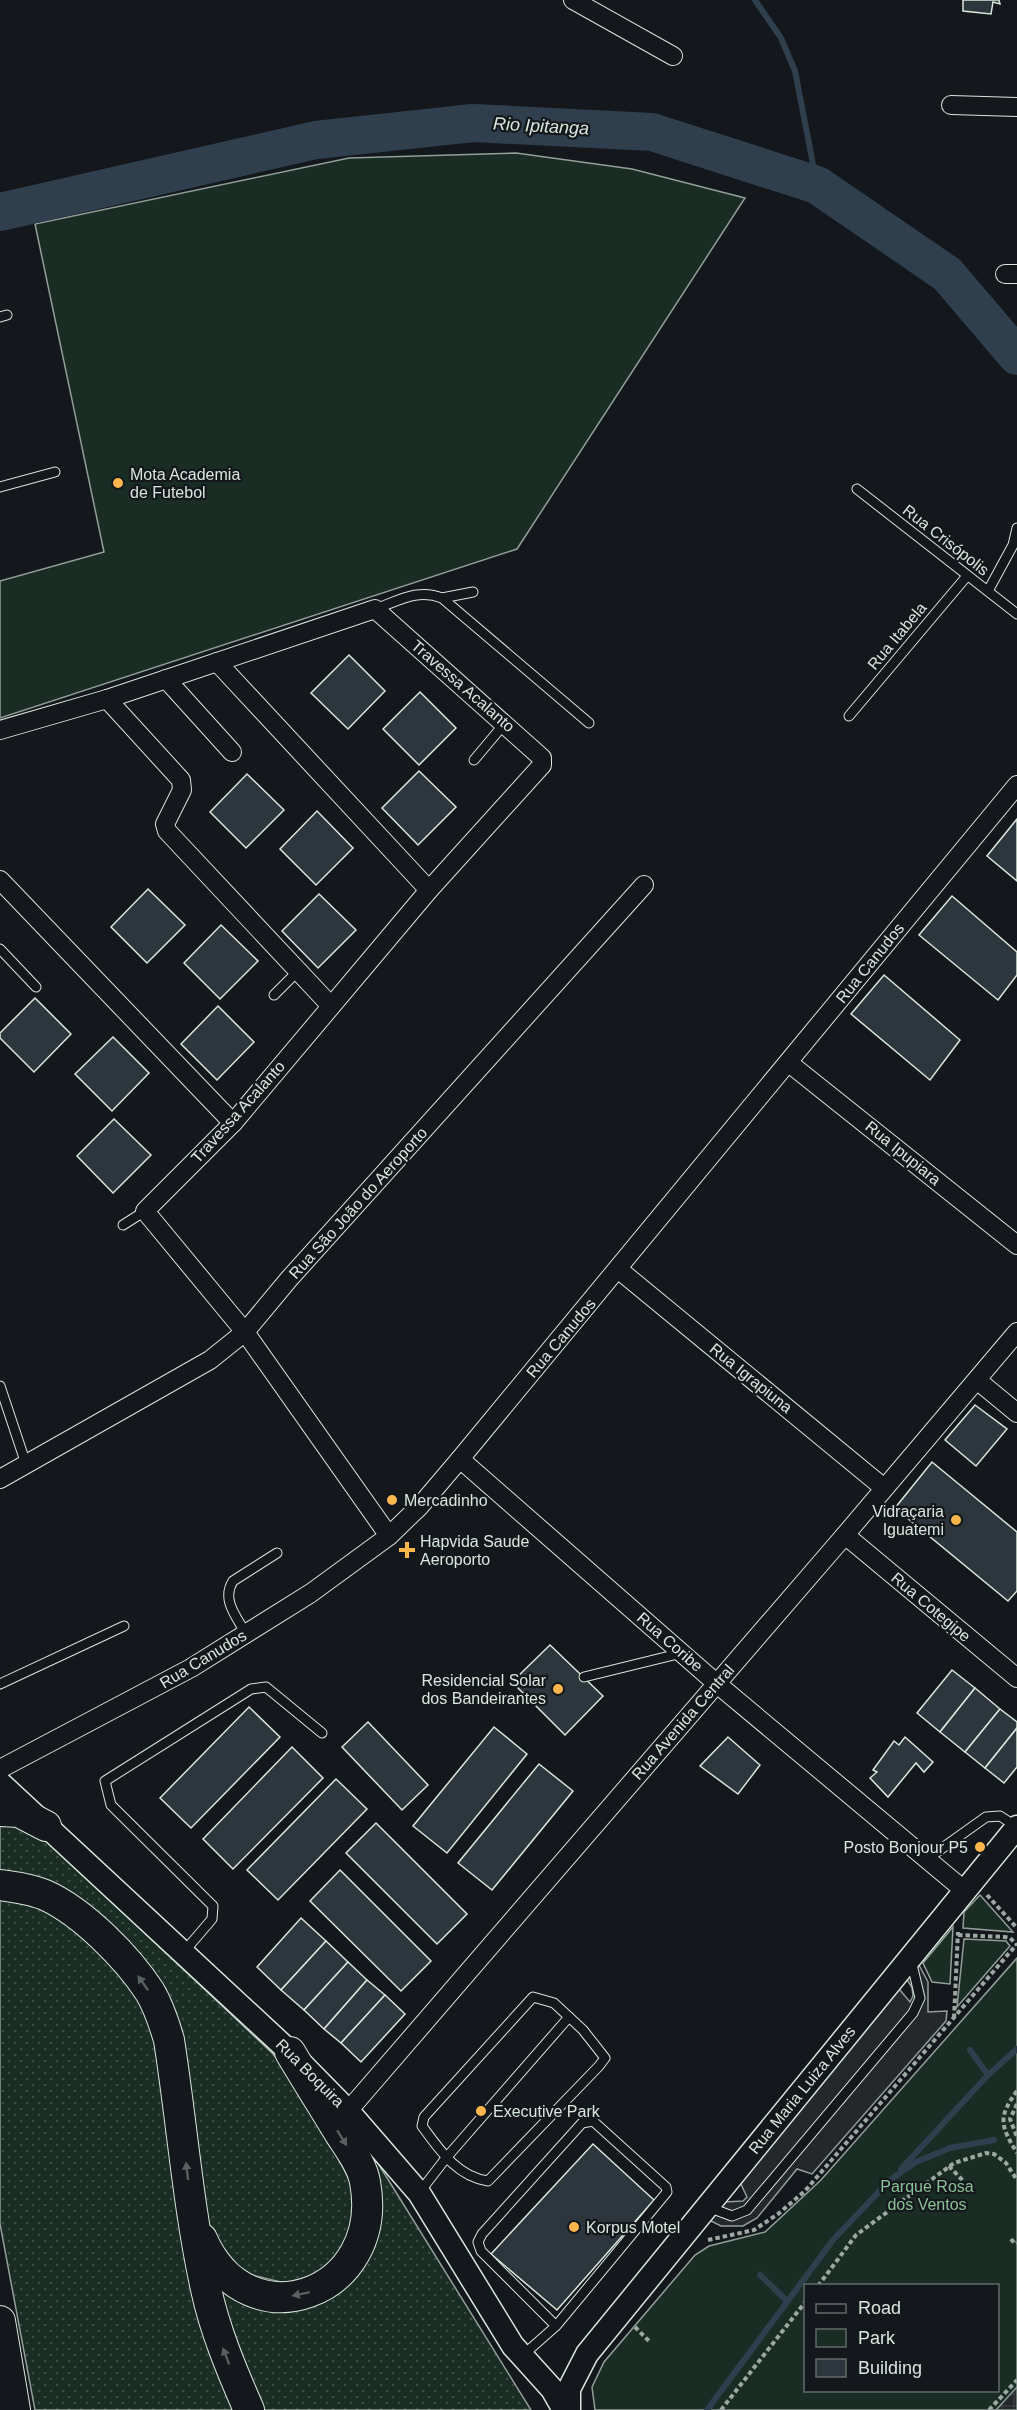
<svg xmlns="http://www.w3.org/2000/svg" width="1017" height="2410" font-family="Arial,sans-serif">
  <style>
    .grass { fill: url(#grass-dots); stroke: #939e99; stroke-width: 1.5 }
    .park { fill: #1a2d24; stroke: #939e99; stroke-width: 1.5; fill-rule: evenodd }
    .parking { fill: #24282b; stroke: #939e99; stroke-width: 1.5 }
    .plaza { fill: url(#plaza-grid); stroke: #939e99; stroke-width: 1.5 }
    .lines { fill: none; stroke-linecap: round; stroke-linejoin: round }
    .stream { stroke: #2f3f4d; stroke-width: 6 }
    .river { stroke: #2f3f4d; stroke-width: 38 }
    .building { fill: #2c363c; stroke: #d8e6dc; stroke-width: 1.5 }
    .service-casing { stroke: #d8e6dc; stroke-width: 11 }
    .minor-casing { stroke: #d8e6dc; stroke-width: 20 }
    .tertiary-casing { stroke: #d8e6dc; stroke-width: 25 }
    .trunk-casing { stroke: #d8e6dc; stroke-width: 32 }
    .path { stroke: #9da8a2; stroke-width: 4; stroke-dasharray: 4.5 3; stroke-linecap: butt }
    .service { stroke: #14181c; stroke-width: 9 }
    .minor { stroke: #14181c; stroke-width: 18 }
    .tertiary { stroke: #14181c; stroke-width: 22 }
    .trunk { stroke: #14181c; stroke-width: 30 }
    .oneway { fill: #59605f }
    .poi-dot { fill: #ffb74d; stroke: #14181c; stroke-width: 2 }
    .labels { text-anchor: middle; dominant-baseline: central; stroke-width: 4.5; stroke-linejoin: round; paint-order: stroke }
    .poi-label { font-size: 16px; fill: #d8e6dc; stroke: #14181c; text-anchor: start }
    .street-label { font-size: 16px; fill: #d8e6dc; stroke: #14181c }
    .park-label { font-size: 16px; fill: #8ac095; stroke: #14181c }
    .water-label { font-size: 18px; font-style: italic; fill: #d8e6dc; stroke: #14181c }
  </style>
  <defs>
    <pattern id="grass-dots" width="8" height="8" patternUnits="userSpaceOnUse" patternTransform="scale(1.5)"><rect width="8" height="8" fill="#1a2d24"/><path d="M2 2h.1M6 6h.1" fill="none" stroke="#3b4b43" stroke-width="1.8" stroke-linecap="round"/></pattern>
    <pattern id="plaza-grid" width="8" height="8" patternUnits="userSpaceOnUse" patternTransform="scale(1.5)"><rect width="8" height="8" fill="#24282b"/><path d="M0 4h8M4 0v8" fill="none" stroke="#393d3f"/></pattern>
  </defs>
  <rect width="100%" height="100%" fill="#14181c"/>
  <!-- grass -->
  <g class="grass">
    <path d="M0 1821 39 1833 272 2053 320 2112 354 2185 355 2214 347 2242 322 2273 285 2283 252 2275 238 2266 213 2235 206 2214 167 1997 0 1872Z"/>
    <path d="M0 1897C56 1902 104 1949 135 1992 144 2004 149 2020 156 2034L237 2410H35L0 2224Z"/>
    <path d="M376 2160 531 2410H262L218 2288 345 2282 368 2165Z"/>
  </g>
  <!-- park -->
  <g class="park">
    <path d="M516 153 632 169 745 198 517 549 0 718V581L104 552 35 224 349 158Z"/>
    <path d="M980 1895 1013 1932 963 1928 964 1912Z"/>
    <path d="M953 1927 950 1984 932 1982 923 1963Z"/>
    <path d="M964 1939 1006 1941 1010 1946 957 2007Z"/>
    <path d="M1017 1958V2410H595L592 2387 604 2362 695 2255 709 2246 765 2232 821 2180ZM806 2286H998V2390H806Z"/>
  </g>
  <!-- parking -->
  <path class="parking" d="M919 1965 928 1982V2012L947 2011 946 2021 812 2174 797 2169 757 2218 743 2226H721L709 2220 724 2202 743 2201 747 2197 740 2182 899 1989 910 2002 913 1996 912 1988 907 1979Z"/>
  <!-- plaza -->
  <path class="plaza" d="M1017 2387V2410H996Z"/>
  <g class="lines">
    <!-- stream -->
    <g class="stream">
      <path d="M755 0 781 38 795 71 817 185"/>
      <path d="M970 2050 988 2075"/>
      <path d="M901 2169 988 2075 1017 2049"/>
      <path d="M760 2275 787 2301"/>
      <path d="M707 2410 833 2240 890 2180 916 2162 950 2148 994 2140"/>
    </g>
    <!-- river -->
    <path class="river" d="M0 212 316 140 473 123 652 132 817 185 947 274 1017 356"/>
  </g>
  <!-- building -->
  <g class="building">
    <path d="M963 0H999L1000 4 993 2 991 14 963 11Z"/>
    <path d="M349 655 385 691 348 729 311 693Z"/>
    <path d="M420 692 456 728 419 765 383 729Z"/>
    <path d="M419 771 456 807 418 845 382 808Z"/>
    <path d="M247 774 284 810 246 848 210 812Z"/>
    <path d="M317 811 353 848 316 885 280 849Z"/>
    <path d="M1017 819V881L987 856Z"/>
    <path d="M148 889 185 925 147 963 111 927Z"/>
    <path d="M319 894 356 930 318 968 282 931Z"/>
    <path d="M952 896 1017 952V975L998 1000 919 935Z"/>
    <path d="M221 925 258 961 220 999 184 963Z"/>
    <path d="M884 975 960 1040 930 1080 851 1014Z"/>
    <path d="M35 998 71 1034 34 1072 0 1038V1033Z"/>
    <path d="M218 1006 254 1042 217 1080 181 1044Z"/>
    <path d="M113 1037 149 1073 112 1111 75 1074Z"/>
    <path d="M114 1119 151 1155 113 1193 77 1156Z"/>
    <path d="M975 1405 1007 1429 976 1466 945 1440Z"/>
    <path d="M932 1462 1017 1532V1591L1008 1601 895 1508Z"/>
    <path d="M550 1645 603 1696 565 1735 512 1682Z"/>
    <path d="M952 1670 975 1688 940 1732 917 1713Z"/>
    <path d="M975 1688 1000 1709 965 1752 940 1732Z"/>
    <path d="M249 1707 280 1737 191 1828 160 1798Z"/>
    <path d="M1000 1709 1017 1722V1728L985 1768 965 1752Z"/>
    <path d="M368 1722 428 1785 402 1810 342 1747Z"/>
    <path d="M494 1727 527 1754 447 1853 413 1826Z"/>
    <path d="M1017 1728V1767L1004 1783 985 1768Z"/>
    <path d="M728 1737 760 1765 738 1794 700 1766Z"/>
    <path d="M905 1737 933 1762 924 1772 916 1763 888 1797 870 1778 877 1772 873 1770 894 1741 899 1745Z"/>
    <path d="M292 1747 323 1778 233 1869 203 1839Z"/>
    <path d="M539 1764 573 1791 492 1890 458 1863Z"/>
    <path d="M336 1779 367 1809 278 1900 247 1870Z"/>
    <path d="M376 1823 467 1914 437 1944 346 1853Z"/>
    <path d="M340 1870 431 1961 401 1991 310 1901Z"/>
    <path d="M301 1918 326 1941 281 1990 257 1967Z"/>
    <path d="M326 1941 348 1962 304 2010 281 1990Z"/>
    <path d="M348 1962 367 1980 324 2029 304 2010Z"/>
    <path d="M367 1980 385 1995 341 2043 324 2029Z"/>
    <path d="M385 1995 405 2014 361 2062 341 2043Z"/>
    <path d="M593 2144 654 2200 557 2310 491 2254Z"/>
  </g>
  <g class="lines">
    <defs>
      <g id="service">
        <path d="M0 317 7 315"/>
        <path d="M0 487 55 472"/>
        <path d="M857 489 1017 614"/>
        <path d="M988 591 1013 545 1017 528"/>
        <path d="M442 598 473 592"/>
        <path d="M375 609C398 601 418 588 442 598L589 723"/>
        <path d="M849 716 967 576"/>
        <path d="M474 760 505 723"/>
        <path d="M0 949 36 987"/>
        <path d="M274 995 298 971"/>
        <path d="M123 1225 145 1211"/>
        <path d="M0 1386 26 1464"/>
        <path d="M246 1634C237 1617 221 1600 233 1581L277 1553"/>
        <path d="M584 1677 682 1653"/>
        <path d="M0 1684 124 1626"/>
        <path d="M927 1859 986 1817 1000 1816 1017 1827"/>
        <path d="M183 1953 212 1919 213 1906 111 1805 105 1781 251 1689 266 1687 322 1733"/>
        <path d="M533 1997 554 2003 583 2030 605 2058 599 2066 488 2181C457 2177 439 2149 422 2126L424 2117Z"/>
        <path d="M419 2193 446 2158 569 2017"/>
        <path d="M708 2207 732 2216 747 2210 913 2013 920 1998 911 1960"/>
        <path d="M522 2356 556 2326 667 2192 666 2187 593 2121 582 2123 482 2234 478 2242 481 2251 556 2326"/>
      </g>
      <g id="minor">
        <path d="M573 0 673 56"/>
        <path d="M951 105 1017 107"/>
        <path d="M1005 274H1017"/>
        <path d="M217 662 429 890"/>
        <path d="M166 679 232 752"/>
        <path d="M107 699 181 780 182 790 165 824 167 831 331 1006"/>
        <path d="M0 730 107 699 375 609 542 758V765L429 890 233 1123 145 1211 245 1332 389 1536"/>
        <path d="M0 880 233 1123"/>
        <path d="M789 1063 1017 1245"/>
        <path d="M618 1269 884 1488"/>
        <path d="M977 1380 1017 1413"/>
        <path d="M460 1459 716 1683 965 1891"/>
        <path d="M0 1479 210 1360 245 1332 289 1279 644 885"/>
        <path d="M845 1535 1017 1678"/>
        <path d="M0 1769 191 1668 311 1593 389 1536 420 1506 460 1459 1017 785"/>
        <path d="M348 2111 845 1535 1017 1332"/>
      </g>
      <g id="tertiary">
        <path d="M0 1783 290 2052 348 2111 419 2193 513 2346 552 2389 564 2410"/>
        <path d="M569 2410V2389L587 2354 1017 1827"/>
      </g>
      <g id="trunk">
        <path d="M0 1811 19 1812 46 1826"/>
        <path d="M0 1885C15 1887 31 1889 45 1895 83 1912 128 1958 150 1992 159 2007 164 2023 169 2040 182 2123 188 2207 206 2289 215 2331 232 2371 249 2410"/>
        <path d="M202 2239C248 2345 386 2294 365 2182 362 2165 349 2148 340 2134 323 2106 306 2079 290 2052"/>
        <path d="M0 2321 15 2410"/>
      </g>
    </defs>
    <!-- service casing -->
    <use href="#service" class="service-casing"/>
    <!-- minor casing -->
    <use href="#minor" class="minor-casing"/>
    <!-- tertiary casing -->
    <use href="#tertiary" class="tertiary-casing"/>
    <!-- trunk casing -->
    <use href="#trunk" class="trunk-casing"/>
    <!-- path -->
    <g class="path">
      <path d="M987 1895 1017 1928"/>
      <path d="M958 1935 1005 1937 1010 1938 1017 1945"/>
      <path d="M954 2018 958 1932"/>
      <path d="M1017 2091C998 2117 1000 2125 1017 2153"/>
      <path d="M1017 2104 1010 2119 1017 2137"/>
      <path d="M949 2166 964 2182"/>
      <path d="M1011 2239 1015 2244 1017 2243"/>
      <path d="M708 2240 754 2230 778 2214 805 2191 1017 1944"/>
      <path d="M818 2286 856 2235 954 2163 986 2153 994 2154 1006 2163 1017 2180"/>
      <path d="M635 2327 650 2342"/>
      <path d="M721 2410 806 2301"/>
      <path d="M989 2410 1017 2380"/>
    </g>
    <!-- service -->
    <use href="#service" class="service"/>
    <!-- minor -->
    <use href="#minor" class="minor"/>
    <!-- tertiary -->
    <use href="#tertiary" class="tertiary"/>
    <!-- trunk -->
    <use href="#trunk" class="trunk"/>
  </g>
  <!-- one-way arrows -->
  <defs><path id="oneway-solid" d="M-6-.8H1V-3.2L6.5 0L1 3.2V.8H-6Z" transform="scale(1.5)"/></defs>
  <g class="oneway">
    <use href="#oneway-solid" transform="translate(143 1983) rotate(-125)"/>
    <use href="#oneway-solid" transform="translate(342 2138) rotate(58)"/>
    <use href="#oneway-solid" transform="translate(187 2171) rotate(-97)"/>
    <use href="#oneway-solid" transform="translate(301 2294) rotate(168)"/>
    <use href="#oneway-solid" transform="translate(226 2356) rotate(-111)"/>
  </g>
  <!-- markers -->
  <g class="poi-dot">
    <circle cx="118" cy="483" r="6"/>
    <circle cx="392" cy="1500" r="6"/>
    <circle cx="956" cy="1520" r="6"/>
    <path d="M404 1541h6v6h6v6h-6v6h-6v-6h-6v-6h6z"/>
    <circle cx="558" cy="1689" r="6"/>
    <circle cx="980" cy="1847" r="6"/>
    <circle cx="481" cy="2111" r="6"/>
    <circle cx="574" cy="2227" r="6"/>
  </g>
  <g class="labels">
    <!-- poi labels -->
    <g class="poi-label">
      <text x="130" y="474">Mota Academia<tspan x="130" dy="18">de Futebol</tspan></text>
      <text x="404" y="1500">Mercadinho</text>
      <text x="944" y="1511" text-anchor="end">Vidraçaria<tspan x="944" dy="18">Iguatemi</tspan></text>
      <text x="420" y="1541">Hapvida Saude<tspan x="420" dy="18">Aeroporto</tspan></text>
      <text x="546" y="1680" text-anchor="end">Residencial Solar<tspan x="546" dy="18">dos Bandeirantes</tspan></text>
      <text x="968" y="1847" text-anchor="end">Posto Bonjour P5</text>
      <text x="493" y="2111">Executive Park</text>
      <text x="586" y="2227">Korpus Motel</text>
    </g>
    <!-- street labels -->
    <g class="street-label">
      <text transform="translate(946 540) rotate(38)">Rua Crisópolis</text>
      <text transform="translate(897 636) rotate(-50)">Rua Itabela</text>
      <text transform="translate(463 686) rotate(41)">Travessa Acalanto</text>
      <text transform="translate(870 963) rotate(-51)">Rua Canudos</text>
      <text transform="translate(238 1112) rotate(-48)">Travessa Acalanto</text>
      <text transform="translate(903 1153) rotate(39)">Rua Ipupiara</text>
      <text transform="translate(358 1203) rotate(-48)">Rua São João do Aeroporto</text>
      <text transform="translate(561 1338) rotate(-50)">Rua Canudos</text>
      <text transform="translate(751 1378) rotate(39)">Rua Igrapiuna</text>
      <text transform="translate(931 1607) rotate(40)">Rua Cotegipe</text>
      <text transform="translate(670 1642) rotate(41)">Rua Coribe</text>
      <text transform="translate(203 1659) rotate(-31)">Rua Canudos</text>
      <text transform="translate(683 1722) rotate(-49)">Rua Avenida Central</text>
      <text transform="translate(310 2073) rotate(45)">Rua Boquira</text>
      <text transform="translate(802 2090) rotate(-51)">Rua Maria Luiza Alves</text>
    </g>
    <!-- park labels -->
    <g class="park-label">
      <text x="927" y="2186">Parque Rosa<tspan x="927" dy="18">dos Ventos</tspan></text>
    </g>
    <!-- water labels -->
    <g class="water-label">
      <text transform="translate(541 126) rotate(3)">Rio Ipitanga</text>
    </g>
  </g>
  <!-- legend -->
  <rect x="804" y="2284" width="195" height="108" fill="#14181c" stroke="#626a69" stroke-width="1.5"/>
  <rect x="816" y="2304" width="30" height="9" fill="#14181c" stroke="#626a69" stroke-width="1.5"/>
  <text x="858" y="2314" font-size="18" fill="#d8e6dc">Road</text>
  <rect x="816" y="2329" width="30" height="18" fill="#1a2d24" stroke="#626a69" stroke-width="1.5"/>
  <text x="858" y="2344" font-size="18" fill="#d8e6dc">Park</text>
  <rect x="816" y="2359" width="30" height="18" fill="#2c363c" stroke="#626a69" stroke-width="1.5"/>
  <text x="858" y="2374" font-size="18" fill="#d8e6dc">Building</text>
</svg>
